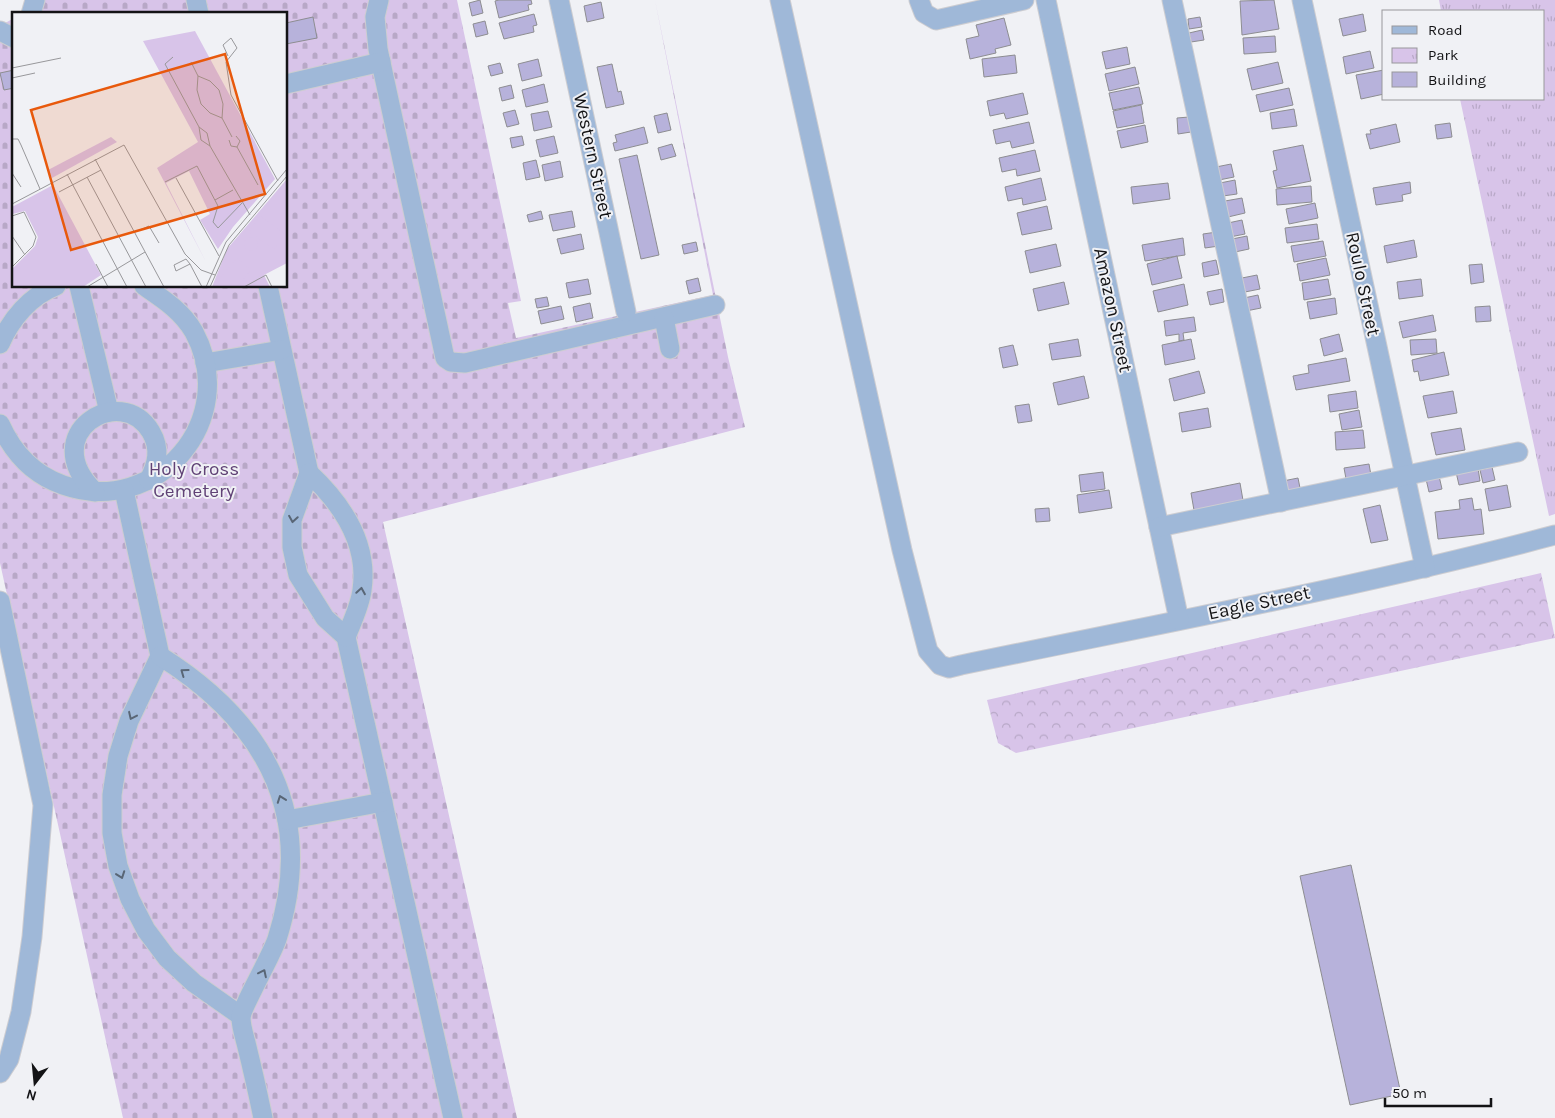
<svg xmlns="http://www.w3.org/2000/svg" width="1555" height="1118" font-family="Karla,sans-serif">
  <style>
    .forest { fill: url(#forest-crowns) }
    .cemetery { fill: url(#cemetery-stones) }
    .park { fill: url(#park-tufts) }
    .building { fill: #b7b2db; stroke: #8d8d91 }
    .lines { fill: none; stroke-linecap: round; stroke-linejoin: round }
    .minor-casing { stroke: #cdcdd1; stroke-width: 21 }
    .minor { stroke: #9fb8d8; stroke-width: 19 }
    .oneway { stroke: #596676 }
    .labels { text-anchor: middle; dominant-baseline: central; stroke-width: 4; stroke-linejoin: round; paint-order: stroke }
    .street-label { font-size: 19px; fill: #131315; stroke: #f0f1f5 }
    .park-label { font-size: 19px; fill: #604276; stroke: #f0f1f5 }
    .inset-road { fill: none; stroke: #98989b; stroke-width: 1 }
    .view { fill: #e8590c; fill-opacity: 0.15; stroke: #e8590c; stroke-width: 2.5 }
    .inset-edge { fill: none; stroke: #131315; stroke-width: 2.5 }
  </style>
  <defs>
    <pattern id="forest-crowns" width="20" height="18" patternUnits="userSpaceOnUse" patternTransform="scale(1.25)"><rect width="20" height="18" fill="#d8c4e9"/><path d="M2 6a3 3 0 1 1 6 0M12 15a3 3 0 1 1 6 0" fill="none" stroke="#b8a8c7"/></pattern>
    <pattern id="cemetery-stones" width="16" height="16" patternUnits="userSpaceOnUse" patternTransform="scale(1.25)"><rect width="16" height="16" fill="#d8c4e9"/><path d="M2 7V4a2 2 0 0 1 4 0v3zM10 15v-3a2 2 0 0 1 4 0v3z" fill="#b8a8c7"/></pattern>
    <pattern id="park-tufts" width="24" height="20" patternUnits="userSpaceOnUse" patternTransform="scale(1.25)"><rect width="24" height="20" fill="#d8c4e9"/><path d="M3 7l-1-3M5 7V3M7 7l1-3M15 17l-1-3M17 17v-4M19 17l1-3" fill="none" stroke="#b8a8c7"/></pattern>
  </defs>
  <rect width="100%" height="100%" fill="#f0f1f5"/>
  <!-- forest -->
  <path class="forest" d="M1541 573 1555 638 1016 753 998 743 987 700Z"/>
  <!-- cemetery -->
  <path class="cemetery" d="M42 0H457L521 301 508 303 516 338 713 295 655 0 728 357 745 427 383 522 517 1118H123L0 563V26L14 18V286H286V14H20Z"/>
  <!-- park -->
  <path class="park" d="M1439 0H1555V514L1549 516 1460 99H1544V11H1441Z"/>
  <!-- building -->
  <g class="building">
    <path d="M480 0 483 13 472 16 469 3Z"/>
    <path d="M499 0H531L532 4 528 5 529 10 499 18 495 1Z"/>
    <path d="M1274 0 1279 29 1242 35 1240 1Z"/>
    <path d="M601 2 604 18 587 22 584 6Z"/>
    <path d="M534 14 537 25 533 26 534 32 504 39 499 23Z"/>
    <path d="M1363 14 1366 31 1343 36 1339 19Z"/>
    <path d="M313 17 317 38 286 44V23Z"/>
    <path d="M1200 17 1202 27 1189 29 1188 19Z"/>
    <path d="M1004 18 1011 45 995 49 996 53 970 59 966 39 979 36 976 25Z"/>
    <path d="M485 21 488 34 476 37 473 24Z"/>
    <path d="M1202 30 1204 40 1191 42 1189 33Z"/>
    <path d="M1275 36 1276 52 1244 54 1243 38Z"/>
    <path d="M1127 47 1130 64 1106 69 1102 52Z"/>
    <path d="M1370 51 1374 68 1346 74 1343 57Z"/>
    <path d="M1015 55 1017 73 984 77 982 59Z"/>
    <path d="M538 59 542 76 522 81 518 64Z"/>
    <path d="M1278 62 1283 83 1252 90 1247 69Z"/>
    <path d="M500 63 503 73 491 76 488 66Z"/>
    <path d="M612 64 618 92 621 91 624 104 606 108 597 67Z"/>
    <path d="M1135 67 1139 84 1109 91 1105 74Z"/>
    <path d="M14 70V88L4 90 0 73Z"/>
    <path d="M1384 70V94L1361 99 1356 75Z"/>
    <path d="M544 84 548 102 526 107 522 90Z"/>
    <path d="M511 85 514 98 502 101 499 88Z"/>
    <path d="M1139 87 1143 104 1113 110 1109 93Z"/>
    <path d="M1289 88 1293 105 1260 112 1256 95Z"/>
    <path d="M1023 93 1028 114 1006 119 1004 113 990 116 987 101Z"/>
    <path d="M1141 105 1144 123 1117 128 1113 111Z"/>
    <path d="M1294 109 1297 126 1272 129 1270 113Z"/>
    <path d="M515 110 519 124 507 127 503 113Z"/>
    <path d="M548 111 552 127 534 131 531 114Z"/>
    <path d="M667 113 671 130 658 133 654 116Z"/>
    <path d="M1189 117 1191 132 1178 134 1177 118Z"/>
    <path d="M1029 122 1034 143 1012 148 1010 141 996 144 993 130Z"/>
    <path d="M1450 123 1452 137 1437 139 1435 125Z"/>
    <path d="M1396 124 1400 142 1370 149 1366 134H1371L1370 130Z"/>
    <path d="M1145 125 1148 142 1121 148 1117 131Z"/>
    <path d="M644 127 648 143 615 151 613 143 617 142 615 135Z"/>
    <path d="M522 136 524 145 512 148 510 138Z"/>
    <path d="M554 136 558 153 540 157 536 140Z"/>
    <path d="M672 144 676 156 661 160 658 148Z"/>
    <path d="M1303 145 1311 181 1277 188 1273 171 1277 170 1273 151Z"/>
    <path d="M1035 150 1040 171 1017 176 1016 169 1002 172 999 158Z"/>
    <path d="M637 155 659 255 641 259 619 159Z"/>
    <path d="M536 160 540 177 526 180 523 163Z"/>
    <path d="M560 161 563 177 545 181 542 165Z"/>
    <path d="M1231 164 1234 177 1219 180 1216 167Z"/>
    <path d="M1041 178 1046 200 1023 205 1022 198 1008 201 1005 187Z"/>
    <path d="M1235 180 1237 194 1223 196 1220 183Z"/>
    <path d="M1410 182 1411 193 1402 195 1403 201 1376 205 1373 188Z"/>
    <path d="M1168 183 1170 199 1133 204 1131 187Z"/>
    <path d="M1311 186 1312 202 1277 205 1276 189Z"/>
    <path d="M1242 198 1245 213 1228 217 1225 201Z"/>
    <path d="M1315 203 1318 218 1289 224 1286 209Z"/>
    <path d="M1047 206 1052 229 1022 235 1017 213Z"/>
    <path d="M541 211 543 219 529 222 527 215Z"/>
    <path d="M572 211 575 227 553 231 549 215Z"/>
    <path d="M1242 220 1245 234 1230 237 1228 223Z"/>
    <path d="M1317 224 1319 239 1287 243 1285 228Z"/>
    <path d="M1217 232 1219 246 1205 248 1203 234Z"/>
    <path d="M581 234 584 249 561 254 557 239Z"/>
    <path d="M1247 236 1249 249 1235 252 1232 239Z"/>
    <path d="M1183 238 1185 255 1145 261 1142 245Z"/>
    <path d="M1414 240 1417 257 1387 263 1384 246Z"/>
    <path d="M1323 241 1326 256 1294 262 1291 246Z"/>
    <path d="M696 242 698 251 684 254 682 245Z"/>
    <path d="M1056 244 1061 266 1030 273 1025 251Z"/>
    <path d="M1177 256 1182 278 1152 285 1147 264Z"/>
    <path d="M1326 258 1330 275 1300 281 1297 264Z"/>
    <path d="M1216 260 1219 274 1204 277 1202 263Z"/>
    <path d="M1482 264 1484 282 1471 284 1469 265Z"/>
    <path d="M1257 275 1260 289 1245 292 1242 278Z"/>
    <path d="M698 278 701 291 689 294 686 281Z"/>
    <path d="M588 279 591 294 569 298 566 283Z"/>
    <path d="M1328 279 1331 295 1304 300 1302 283Z"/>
    <path d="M1421 279 1423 296 1399 299 1397 282Z"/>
    <path d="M1064 282 1069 304 1038 311 1033 289Z"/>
    <path d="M1184 284 1188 305 1158 312 1153 291Z"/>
    <path d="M1222 289 1224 302 1210 305 1207 292Z"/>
    <path d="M1258 295 1261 308 1246 311 1244 298Z"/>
    <path d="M547 297 549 306 537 308 535 299Z"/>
    <path d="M1335 298 1337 314 1310 319 1307 302Z"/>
    <path d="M590 303 593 318 576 322 573 307Z"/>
    <path d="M561 306 564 319 541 324 538 311Z"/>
    <path d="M1490 306 1491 321 1476 322 1475 307Z"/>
    <path d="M1433 315 1436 331 1403 338 1399 322Z"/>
    <path d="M1194 317 1196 331 1183 333 1184 340 1179 341V334L1166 336 1164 321Z"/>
    <path d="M1339 334 1343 351 1324 356 1320 339Z"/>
    <path d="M1078 339 1081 356 1052 360 1049 344Z"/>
    <path d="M1191 339 1195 359 1165 365 1162 345Z"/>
    <path d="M1436 339 1437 353 1411 355 1410 340Z"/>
    <path d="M1013 345 1018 365 1003 368 999 348Z"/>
    <path d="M1444 352 1449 375 1420 381 1418 371 1414 372 1412 360Z"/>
    <path d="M1346 358 1350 381 1296 390 1293 376 1309 373 1308 365Z"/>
    <path d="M1199 371 1205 393 1174 401 1169 379Z"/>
    <path d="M1084 376 1089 398 1058 405 1053 383Z"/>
    <path d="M1356 391 1358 408 1330 412 1328 395Z"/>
    <path d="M1453 391 1457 413 1428 418 1423 396Z"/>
    <path d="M1029 404 1032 421 1018 423 1015 406Z"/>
    <path d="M1208 408 1211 427 1182 432 1179 413Z"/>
    <path d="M1359 410 1362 427 1342 430 1339 414Z"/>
    <path d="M1461 428 1465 450 1436 455 1431 433Z"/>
    <path d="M1363 430 1365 448 1336 450 1335 432Z"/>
    <path d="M1369 464 1372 481 1347 484 1344 468Z"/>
    <path d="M1492 467 1495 480 1483 483 1480 470Z"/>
    <path d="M1478 468 1480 481 1459 485 1456 472Z"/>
    <path d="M1103 472 1105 489 1081 492 1079 475Z"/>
    <path d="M1439 476 1442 489 1429 492 1426 479Z"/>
    <path d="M1298 478 1301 493 1286 496 1283 481Z"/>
    <path d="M1240 483 1244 506 1195 516 1191 493Z"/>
    <path d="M1507 485 1511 507 1489 511 1485 489Z"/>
    <path d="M1109 490 1112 508 1079 513 1077 495Z"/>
    <path d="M1472 498 1474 510 1481 509 1484 534 1438 539 1435 512 1460 509 1459 500Z"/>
    <path d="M1380 505 1388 540 1371 543 1363 509Z"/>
    <path d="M1049 508 1050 521 1036 522 1035 509Z"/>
    <path d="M1351 865 1401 1094 1350 1105 1300 876Z"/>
  </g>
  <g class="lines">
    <defs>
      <g id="minor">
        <path d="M196 0 199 14"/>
        <path d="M379 0 375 17 378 49 445 358 451 362 465 363 715 305"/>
        <path d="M559 0 626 312"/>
        <path d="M780 0 902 550 924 636 928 651 940 665 949 668 961 665C1159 624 1359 587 1555 535"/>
        <path d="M919 0 924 13 936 20 1024 0"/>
        <path d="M1046 0 1179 620"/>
        <path d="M1172 0 1281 502"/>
        <path d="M1302 0 1425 568"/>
        <path d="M31 14 35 0"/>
        <path d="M0 31 14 38"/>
        <path d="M286 84 381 62"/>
        <path d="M79 286 109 412"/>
        <path d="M268 286 309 473 292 520V547L298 575 325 618 346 637 453 1118"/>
        <path d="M664 318 670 349"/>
        <path d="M0 344C11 319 30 296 56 286"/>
        <path d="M205 363 281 350"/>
        <path d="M0 424C13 453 34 475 63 485 157 518 241 419 194 332 182 311 163 299 144 286"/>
        <path d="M309 473C341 503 369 542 362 590 360 606 352 622 346 637"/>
        <path d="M124 490 160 656 129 721 118 756 112 795V833L118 866 130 899 146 930 167 958 194 983 241 1016"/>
        <path d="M95 492C35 434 121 381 151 432 161 449 157 464 149 480"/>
        <path d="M1159 527 1518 452"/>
        <path d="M0 601 43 805 32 937 21 1012 9 1059 0 1073"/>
        <path d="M160 656C265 722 317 814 277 939 272 955 241 1008 241 1018 241 1027 245 1038 247 1047 253 1071 258 1094 263 1118"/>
        <path d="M287 820 383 802"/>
      </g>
    </defs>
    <!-- minor casing -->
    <use href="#minor" class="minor-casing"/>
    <!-- minor -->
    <use href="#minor" class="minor"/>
  </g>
  <!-- one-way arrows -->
  <defs><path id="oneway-chevron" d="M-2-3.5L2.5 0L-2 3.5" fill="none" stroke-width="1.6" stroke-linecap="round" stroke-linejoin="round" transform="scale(1.25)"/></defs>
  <g class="oneway">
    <use href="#oneway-chevron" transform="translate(293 519) rotate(99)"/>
    <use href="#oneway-chevron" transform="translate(361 591) rotate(-81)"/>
    <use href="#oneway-chevron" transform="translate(184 672) rotate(-144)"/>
    <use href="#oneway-chevron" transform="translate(132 716) rotate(115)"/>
    <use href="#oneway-chevron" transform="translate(281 799) rotate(-110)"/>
    <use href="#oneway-chevron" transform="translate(121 875) rotate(70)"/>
    <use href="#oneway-chevron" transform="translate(263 973) rotate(-64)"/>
  </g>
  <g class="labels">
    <!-- street labels -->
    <g class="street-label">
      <text transform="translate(593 156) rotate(78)">Western Street</text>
      <text transform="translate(1363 284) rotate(78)">Roulo Street</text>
      <text transform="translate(1113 310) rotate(78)">Amazon Street</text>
      <text transform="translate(1259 603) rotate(-12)">Eagle Street</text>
    </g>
    <!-- park labels -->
    <g class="park-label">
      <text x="194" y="469">Holy Cross<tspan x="194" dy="22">Cemetery</tspan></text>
    </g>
  </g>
  <!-- overview -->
  <g transform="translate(12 12)">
    <rect width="275" height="275" fill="#f0f1f5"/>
    <path d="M99 125 105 130 40 166 36 158Z" fill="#d8c4e9"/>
    <path d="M183 19 263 167 221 215 206 237 188 208 198 202 177 159 154 171 194 250 145 156 186 130 131 29Z" fill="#d8c4e9"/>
    <path d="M275 167V251L252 263 258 275H200L215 237ZM41 173 89 263 71 275H0V257L23 234 26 225 13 199 0 202V195Z" fill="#d8c4e9"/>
    <path d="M248 204 273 222 262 237 237 220ZM232 232a7 7 0 1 1 14 0a7 7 0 1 1-14 0ZM225 246 239 258 225 275H216L207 267Z" fill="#d8c4e9"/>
    <path class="inset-road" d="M216 44 211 33 219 26 225 36 214 50 219 83 266 169M161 45 153 52 187 115 195 121 198 134M179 50 186 64 185 78 189 92 198 101 210 106M0 56 49 46M186 64 198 69 207 78 211 92 210 106 220 125M0 66 23 61M187 115 189 128 198 134 238 203M0 127H6L9 133 28 177M217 128 219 134 225 135 228 129 224 124M225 135 246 173M83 147 152 275M0 161 9 175M55 162 115 275M75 165 134 275M164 166 207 244M153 170 185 154 206 194 201 210 206 216 230 191M47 180 89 158M203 188 221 178M0 192 112 133 173 242 189 258 203 263M0 204 12 200 24 225 21 234 0 255M123 220 137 214 147 231M0 224 13 243M84 252 96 275M178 252 164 259 162 253 174 247 178 252 190 275M75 275 133 240M194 275 214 230 275 157M198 275 217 233 275 164M232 275 254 263 260 275"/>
    <path class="view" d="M213 42 253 182 59 238 19 98Z"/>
    <rect width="275" height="275" class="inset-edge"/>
  </g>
  <!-- legend -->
  <rect x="1382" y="10" width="162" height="90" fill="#f0f1f5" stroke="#98989b"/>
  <rect x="1392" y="26" width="25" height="8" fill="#9fb8d8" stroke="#98989b"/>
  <text x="1428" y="35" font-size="15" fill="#131315">Road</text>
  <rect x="1392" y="48" width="25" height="15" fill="url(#park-tufts)" stroke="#98989b"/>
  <text x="1428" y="60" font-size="15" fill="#131315">Park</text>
  <rect x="1392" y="72" width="25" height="15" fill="#b7b2db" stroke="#98989b"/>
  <text x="1428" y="85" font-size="15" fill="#131315">Building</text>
  <!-- north arrow -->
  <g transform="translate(35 1083) rotate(196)" stroke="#f0f1f5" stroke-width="4" paint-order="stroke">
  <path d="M0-4L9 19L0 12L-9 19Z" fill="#131315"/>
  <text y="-8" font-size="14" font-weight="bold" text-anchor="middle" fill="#131315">N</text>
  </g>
  <!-- scale -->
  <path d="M1385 1098v8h106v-8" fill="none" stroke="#131315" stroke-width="2.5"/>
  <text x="1392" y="1098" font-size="15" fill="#131315" stroke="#f0f1f5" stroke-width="4" paint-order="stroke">50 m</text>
</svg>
